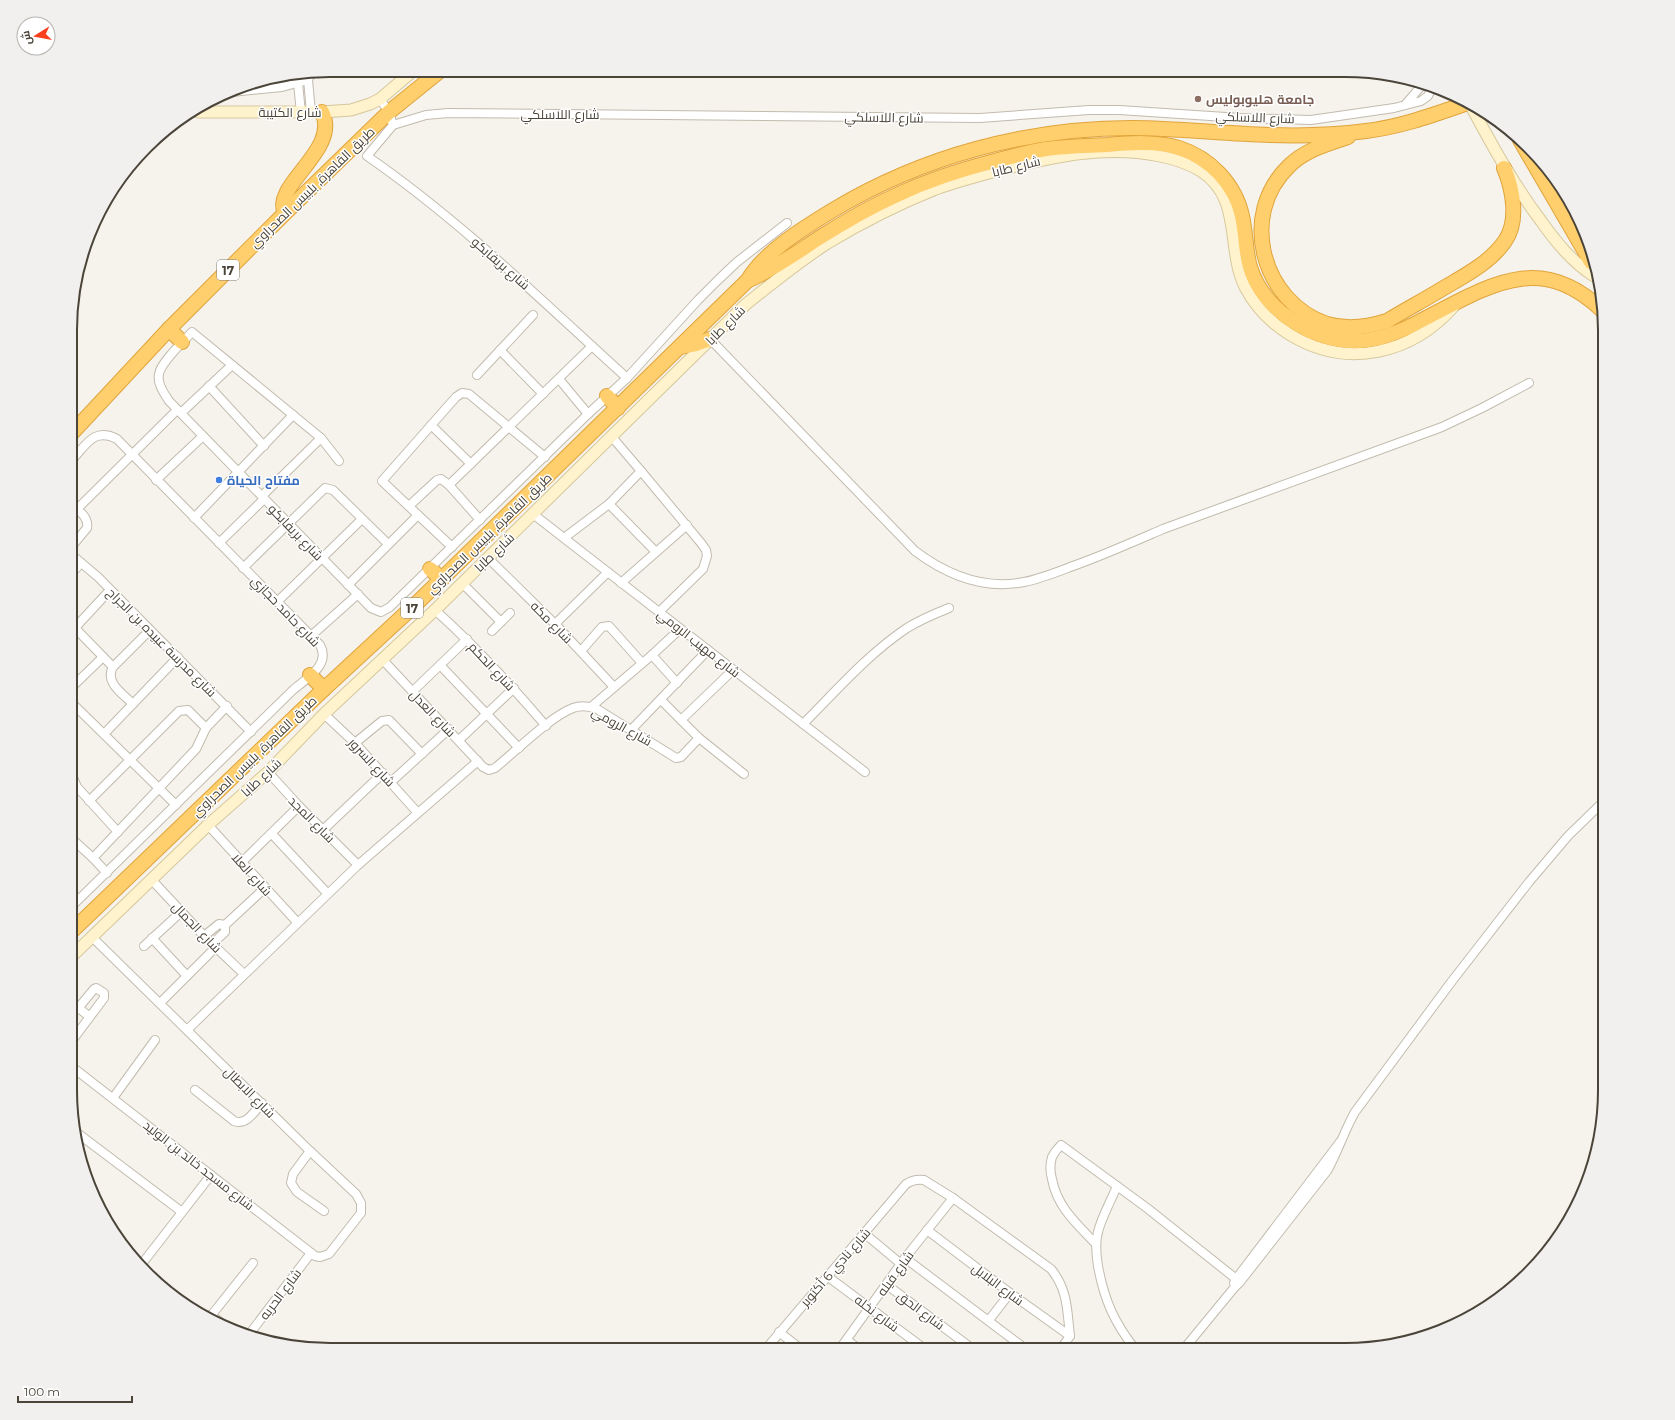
<svg xmlns="http://www.w3.org/2000/svg" width="1675" height="1420" font-family="Montserrat,Cairo,sans-serif">
  <style>
    .lines { fill: none; stroke-linecap: round; stroke-linejoin: round }
    .street-casing { stroke: #c2bbae; stroke-width: 10 }
    .secondary-casing { stroke: #d6c79b; stroke-width: 13 }
    .highway-casing { stroke: #e0a43c; stroke-width: 16 }
    .street { stroke: #fff; stroke-width: 8 }
    .secondary { stroke: #fff3cd; stroke-width: 11 }
    .highway { stroke: #ffcf6e; stroke-width: 14 }
    .education-dot { fill: #8d6e63; stroke: #fff; stroke-width: 1.5 }
    .shop-dot { fill: #3f7fe0; stroke: #fff; stroke-width: 1.5 }
    .labels { text-anchor: middle; dominant-baseline: central; stroke-width: 3; stroke-linejoin: round; paint-order: stroke }
    .shield { fill: #fff; stroke: #817c74; stroke-width: 1 }
    .shield-label { font-size: 12px; font-weight: bold; fill: #4b4439 }
    .education-label { font-size: 13px; font-weight: bold; fill: #785e54; stroke: #fff; text-anchor: start }
    .street-label { font-size: 13px; fill: #4b4439; stroke: #fff }
    .shop-label { font-size: 13px; font-weight: bold; fill: #366cbe; stroke: #fff; text-anchor: start }
    .rim { fill: none; stroke: #4b4439; stroke-width: 2 }
  </style>
  <rect width="100%" height="100%" fill="#f6f3ec"/>
  <g class="lines">
    <defs>
      <g id="street">
        <path d="M298 83 301 113"/>
        <path d="M232 92 282 87 308 80"/>
        <path d="M380 99 389 112 393 125 426 115 448 113 980 118 1089 110H1119L1241 118 1311 120 1394 108 1421 101 1428 96 1432 87"/>
        <path d="M1405 105 1422 85"/>
        <path d="M311 112 308 80 311 73"/>
        <path d="M393 125 367 156C461 221 543 302 627 378"/>
        <path d="M710 339 915 551C947 575 984 590 1024 582 1040 579 1057 572 1073 566 1104 555 1133 542 1163 529L1442 427 1482 408 1529 383"/>
        <path d="M500 350 543 394"/>
        <path d="M477 375 533 315"/>
        <path d="M559 379 588 414"/>
        <path d="M209 386 264 446"/>
        <path d="M181 413 232 365"/>
        <path d="M431 425 471 464"/>
        <path d="M612 437 641 471"/>
        <path d="M339 461 321 438 192 332C184 341 161 362 159 374 157 384 164 393 169 401L371 608 381 612 390 607 588 414 627 378 698 300 718 280 737 262 787 223"/>
        <path d="M156 480 203 436"/>
        <path d="M449 485 592 346"/>
        <path d="M262 496 321 438"/>
        <path d="M609 504 656 552"/>
        <path d="M409 506 437 480 441 479 449 485 480 520"/>
        <path d="M77 509 177 410"/>
        <path d="M533 514 865 772"/>
        <path d="M194 518 293 415"/>
        <path d="M564 538 609 504 641 471 701 543 706 550 707 556 703 569 659 612"/>
        <path d="M219 543 264 499"/>
        <path d="M72 546 87 528C89 517 79 511 72 505"/>
        <path d="M452 547 382 481 456 397 462 393 469 394 545 457"/>
        <path d="M72 555 98 577 251 732"/>
        <path d="M488 558 555 624 614 687"/>
        <path d="M243 568 325 488 333 490 388 544"/>
        <path d="M72 573 81 563"/>
        <path d="M462 583 501 622"/>
        <path d="M621 583 687 525"/>
        <path d="M348 585 418 515"/>
        <path d="M277 602 362 519"/>
        <path d="M435 610C475 646 511 685 546 726"/>
        <path d="M555 624 608 572"/>
        <path d="M75 628 113 667"/>
        <path d="M72 631 110 590"/>
        <path d="M492 631 510 613"/>
        <path d="M311 636 358 594"/>
        <path d="M581 651 602 627 609 626 642 663"/>
        <path d="M652 655 677 683"/>
        <path d="M382 659 483 767 489 770 495 768C515 752 551 716 573 708 581 705 589 706 597 709L676 758 681 757 699 738"/>
        <path d="M440 665 519 748"/>
        <path d="M71 688 103 657"/>
        <path d="M413 691 467 639"/>
        <path d="M661 700 699 738 744 774"/>
        <path d="M71 702 176 805"/>
        <path d="M133 704C123 694 104 682 113 667L150 630"/>
        <path d="M591 707 652 655 680 629"/>
        <path d="M324 714 355 743 417 812"/>
        <path d="M681 720 733 670"/>
        <path d="M803 724C836 691 868 654 907 628 920 620 934 614 949 608"/>
        <path d="M631 730 708 650"/>
        <path d="M104 734 178 657"/>
        <path d="M459 740 514 688"/>
        <path d="M355 743 382 721 389 720 422 754"/>
        <path d="M268 772 299 806 358 865"/>
        <path d="M71 773 77 787 118 832"/>
        <path d="M391 782 449 729"/>
        <path d="M89 801 179 711 188 710 206 728"/>
        <path d="M208 825 297 922"/>
        <path d="M324 829 383 773"/>
        <path d="M272 834 327 893"/>
        <path d="M71 838 93 858 107 873"/>
        <path d="M93 858 196 749 206 728 227 706"/>
        <path d="M242 862 299 806"/>
        <path d="M151 879 204 936 244 974"/>
        <path d="M71 907 293 690C307 678 331 665 320 645L117 439C94 427 86 445 72 460"/>
        <path d="M225 925 265 888"/>
        <path d="M204 936 219 924 225 925"/>
        <path d="M152 938 187 976"/>
        <path d="M212 944 225 932V925"/>
        <path d="M144 946 181 912"/>
        <path d="M160 1003 215 948"/>
        <path d="M187 1030 358 865 478 761"/>
        <path d="M71 1042 104 998V993L96 988 94 989 80 1006 81 1010 90 1017"/>
        <path d="M71 1066 315 1256 320 1257 329 1254 361 1213V1203L356 1194 310 1151 93 938"/>
        <path d="M195 1090 234 1121C246 1126 254 1112 262 1103"/>
        <path d="M113 1098 155 1040"/>
        <path d="M76 1132 182 1212"/>
        <path d="M310 1151 293 1174 291 1183 297 1192 324 1211"/>
        <path d="M1117 1186C1111 1201 1102 1216 1098 1232 1095 1243 1096 1254 1098 1266 1104 1299 1114 1323 1136 1350"/>
        <path d="M927 1230 1010 1293 1070 1336"/>
        <path d="M864 1233 901 1264"/>
        <path d="M1096 1244C1077 1224 1057 1207 1052 1179 1050 1172 1050 1164 1052 1157 1054 1153 1058 1148 1061 1145L1147 1208 1240 1282"/>
        <path d="M905 1258 1027 1350"/>
        <path d="M141 1265 211 1175"/>
        <path d="M827 1276 926 1350"/>
        <path d="M1234 1283 1236 1279 1340 1142"/>
        <path d="M887 1285 974 1350"/>
        <path d="M211 1315 232 1331"/>
        <path d="M210 1317 253 1263"/>
        <path d="M989 1320 1010 1293"/>
        <path d="M779 1332 802 1350"/>
        <path d="M248 1336 311 1253"/>
        <path d="M847 1340 860 1350"/>
        <path d="M765 1350 906 1184C912 1180 917 1179 924 1180L953 1198 1051 1269C1068 1290 1067 1310 1070 1336"/>
        <path d="M839 1350 905 1258 953 1198"/>
        <path d="M1060 1350 1070 1336"/>
        <path d="M1183 1350 1234 1288 1240 1282 1327 1171C1338 1152 1344 1131 1355 1112L1452 981 1529 882 1568 836 1605 800"/>
      </g>
      <g id="secondary">
        <path d="M1472 108C1493 147 1514 185 1541 221 1556 242 1572 262 1594 276"/>
        <path d="M198 112H322L351 110 370 104 380 99 414 70"/>
        <path d="M71 957 208 825 268 772 324 714 435 610 745 305C771 284 797 263 826 244 861 223 898 204 936 189 958 181 981 175 1004 169 1055 156 1107 145 1160 156 1175 159 1188 163 1201 171 1243 198 1226 248 1245 287 1255 306 1271 323 1289 334 1347 370 1412 354 1455 305"/>
      </g>
      <g id="highway">
        <path d="M1348 137C1327 144 1305 150 1289 166 1238 215 1262 302 1327 324 1347 330 1368 327 1387 321 1405 310 1424 300 1442 289 1464 276 1490 263 1505 241 1519 221 1513 189 1504 168"/>
        <path d="M1520 140 1591 262"/>
        <path d="M285 213C271 185 341 150 322 112"/>
        <path d="M749 280C774 269 796 253 819 238 844 222 872 206 899 194 929 180 960 170 991 162 1009 157 1028 152 1046 149 1066 146 1087 146 1107 145 1130 143 1157 141 1179 148 1210 158 1235 184 1242 216 1246 233 1245 250 1250 267 1262 306 1302 334 1341 340 1372 345 1401 332 1428 317 1493 283 1543 252 1604 312"/>
        <path d="M169 329 182 342"/>
        <path d="M680 347 696 344 710 339"/>
        <path d="M607 396 618 408"/>
        <path d="M72 433 169 329 285 213 389 112 441 70"/>
        <path d="M430 569 442 579"/>
        <path d="M310 675 324 689"/>
        <path d="M71 932 324 689 416 604 748 280C764 252 805 227 833 210 923 156 1027 128 1132 128 1178 128 1224 134 1270 135 1301 136 1335 135 1366 131 1400 127 1433 115 1465 104"/>
      </g>
    </defs>
    <!-- street casing -->
    <use href="#street" class="street-casing"/>
    <!-- secondary casing -->
    <use href="#secondary" class="secondary-casing"/>
    <!-- highway casing -->
    <use href="#highway" class="highway-casing"/>
    <!-- street -->
    <use href="#street" class="street"/>
    <!-- secondary -->
    <use href="#secondary" class="secondary"/>
    <!-- highway -->
    <use href="#highway" class="highway"/>
  </g>
  <!-- markers -->
  <circle class="education-dot" cx="1198" cy="99" r="4"/>
  <circle class="shop-dot" cx="219" cy="480" r="4"/>
  <g class="labels">
    <!-- shield labels -->
    <g class="shield">
      <rect x="217" y="260" width="22" height="20" rx="3"/>
      <rect x="401" y="598" width="22" height="20" rx="3"/>
    </g>
    <g class="shield-label">
      <text x="228" y="270">17</text>
      <text x="412" y="608">17</text>
    </g>
    <!-- education labels -->
    <g class="education-label">
      <text x="1206" y="99">جامعة هليوبوليس</text>
    </g>
    <!-- street labels -->
    <g class="street-label">
      <text x="290" y="112">شارع الكتيبة</text>
      <text x="560" y="114">شارع اللاسلكي</text>
      <text transform="translate(884 117) rotate(1)">شارع اللاسلكي</text>
      <text transform="translate(1255 117) rotate(2)">شارع اللاسلكي</text>
      <text transform="translate(1016 166) rotate(-14)">شارع طابا</text>
      <text transform="translate(312 187) rotate(-44)">طريق القاهرة, بلبيس الصحراوي</text>
      <text transform="translate(501 263) rotate(41)">شارع بريفابكو</text>
      <text transform="translate(725 325) rotate(-45)">شارع طابا</text>
      <text transform="translate(296 532) rotate(46)">شارع بريفابكو</text>
      <text transform="translate(489 533) rotate(-44)">طريق القاهرة, بلبيس الصحراوي</text>
      <text transform="translate(494 552) rotate(-44)">شارع طابا</text>
      <text transform="translate(286 611) rotate(46)">شارع حامد حجازي</text>
      <text transform="translate(552 622) rotate(45)">شارع مكه</text>
      <text transform="translate(162 642) rotate(45)">شارع مدرسة عبيده بن الجراح</text>
      <text transform="translate(699 643) rotate(38)">شارع مهيب الرومي</text>
      <text transform="translate(492 666) rotate(47)">شارع الحكم</text>
      <text transform="translate(433 713) rotate(46)">شارع العدل</text>
      <text transform="translate(622 726) rotate(29)">شارع الرومي</text>
      <text transform="translate(254 756) rotate(-44)">طريق القاهرة, بلبيس الصحراوي</text>
      <text transform="translate(372 762) rotate(47)">شارع السرور</text>
      <text transform="translate(261 777) rotate(-43)">شارع طابا</text>
      <text transform="translate(312 819) rotate(45)">شارع المجد</text>
      <text transform="translate(252 874) rotate(48)">شارع العلا</text>
      <text transform="translate(197 927) rotate(46)">شارع الجمال</text>
      <text transform="translate(250 1092) rotate(45)">شارع الابطال</text>
      <text transform="translate(199 1165) rotate(38)">شارع مسجد خالد بن الوليد</text>
      <text transform="translate(835 1267) rotate(-49)">شارع نادي 6 أكتوبر</text>
      <text transform="translate(895 1273) rotate(-54)">شارع فيله</text>
      <text transform="translate(998 1284) rotate(37)">شارع البلابل</text>
      <text transform="translate(280 1294) rotate(-53)">شارع الحريه</text>
      <text transform="translate(921 1310) rotate(37)">شارع الحق</text>
      <text transform="translate(877 1313) rotate(37)">شارع نخله</text>
    </g>
    <!-- shop labels -->
    <g class="shop-label">
      <text x="227" y="480">مفتاح الحياة</text>
    </g>
  </g>
  <!-- crop -->
  <path d="M0 0H1675V1420H0ZM330 77H1345A253 253 0 0 1 1598 330V1090A253 253 0 0 1 1345 1343H330A253 253 0 0 1 77 1090V330A253 253 0 0 1 330 77Z" fill="#f1f0ef" fill-rule="evenodd"/>
  <path class="rim" d="M330 77H1345A253 253 0 0 1 1598 330V1090A253 253 0 0 1 1345 1343H330A253 253 0 0 1 77 1090V330A253 253 0 0 1 330 77Z"/>
  <!-- north arrow -->
  <g transform="translate(36 36) rotate(259)"><circle r="19" fill="#ffffff" stroke="#b7b4b0"/>
  <path d="M0-3L7 15L0 10L-7 15Z" fill="#fc3f1d"/>
  <text y="-6" font-size="11" font-weight="bold" text-anchor="middle" fill="#4b4439">ش</text>
  </g>
  <!-- scale -->
  <path d="M18 1396v6h114v-6" fill="none" stroke="#4b4439" stroke-width="2"/>
  <text x="24" y="1396" font-size="12" fill="#4b4439" stroke="#ffffff" stroke-width="3" paint-order="stroke">100 m</text>
</svg>
